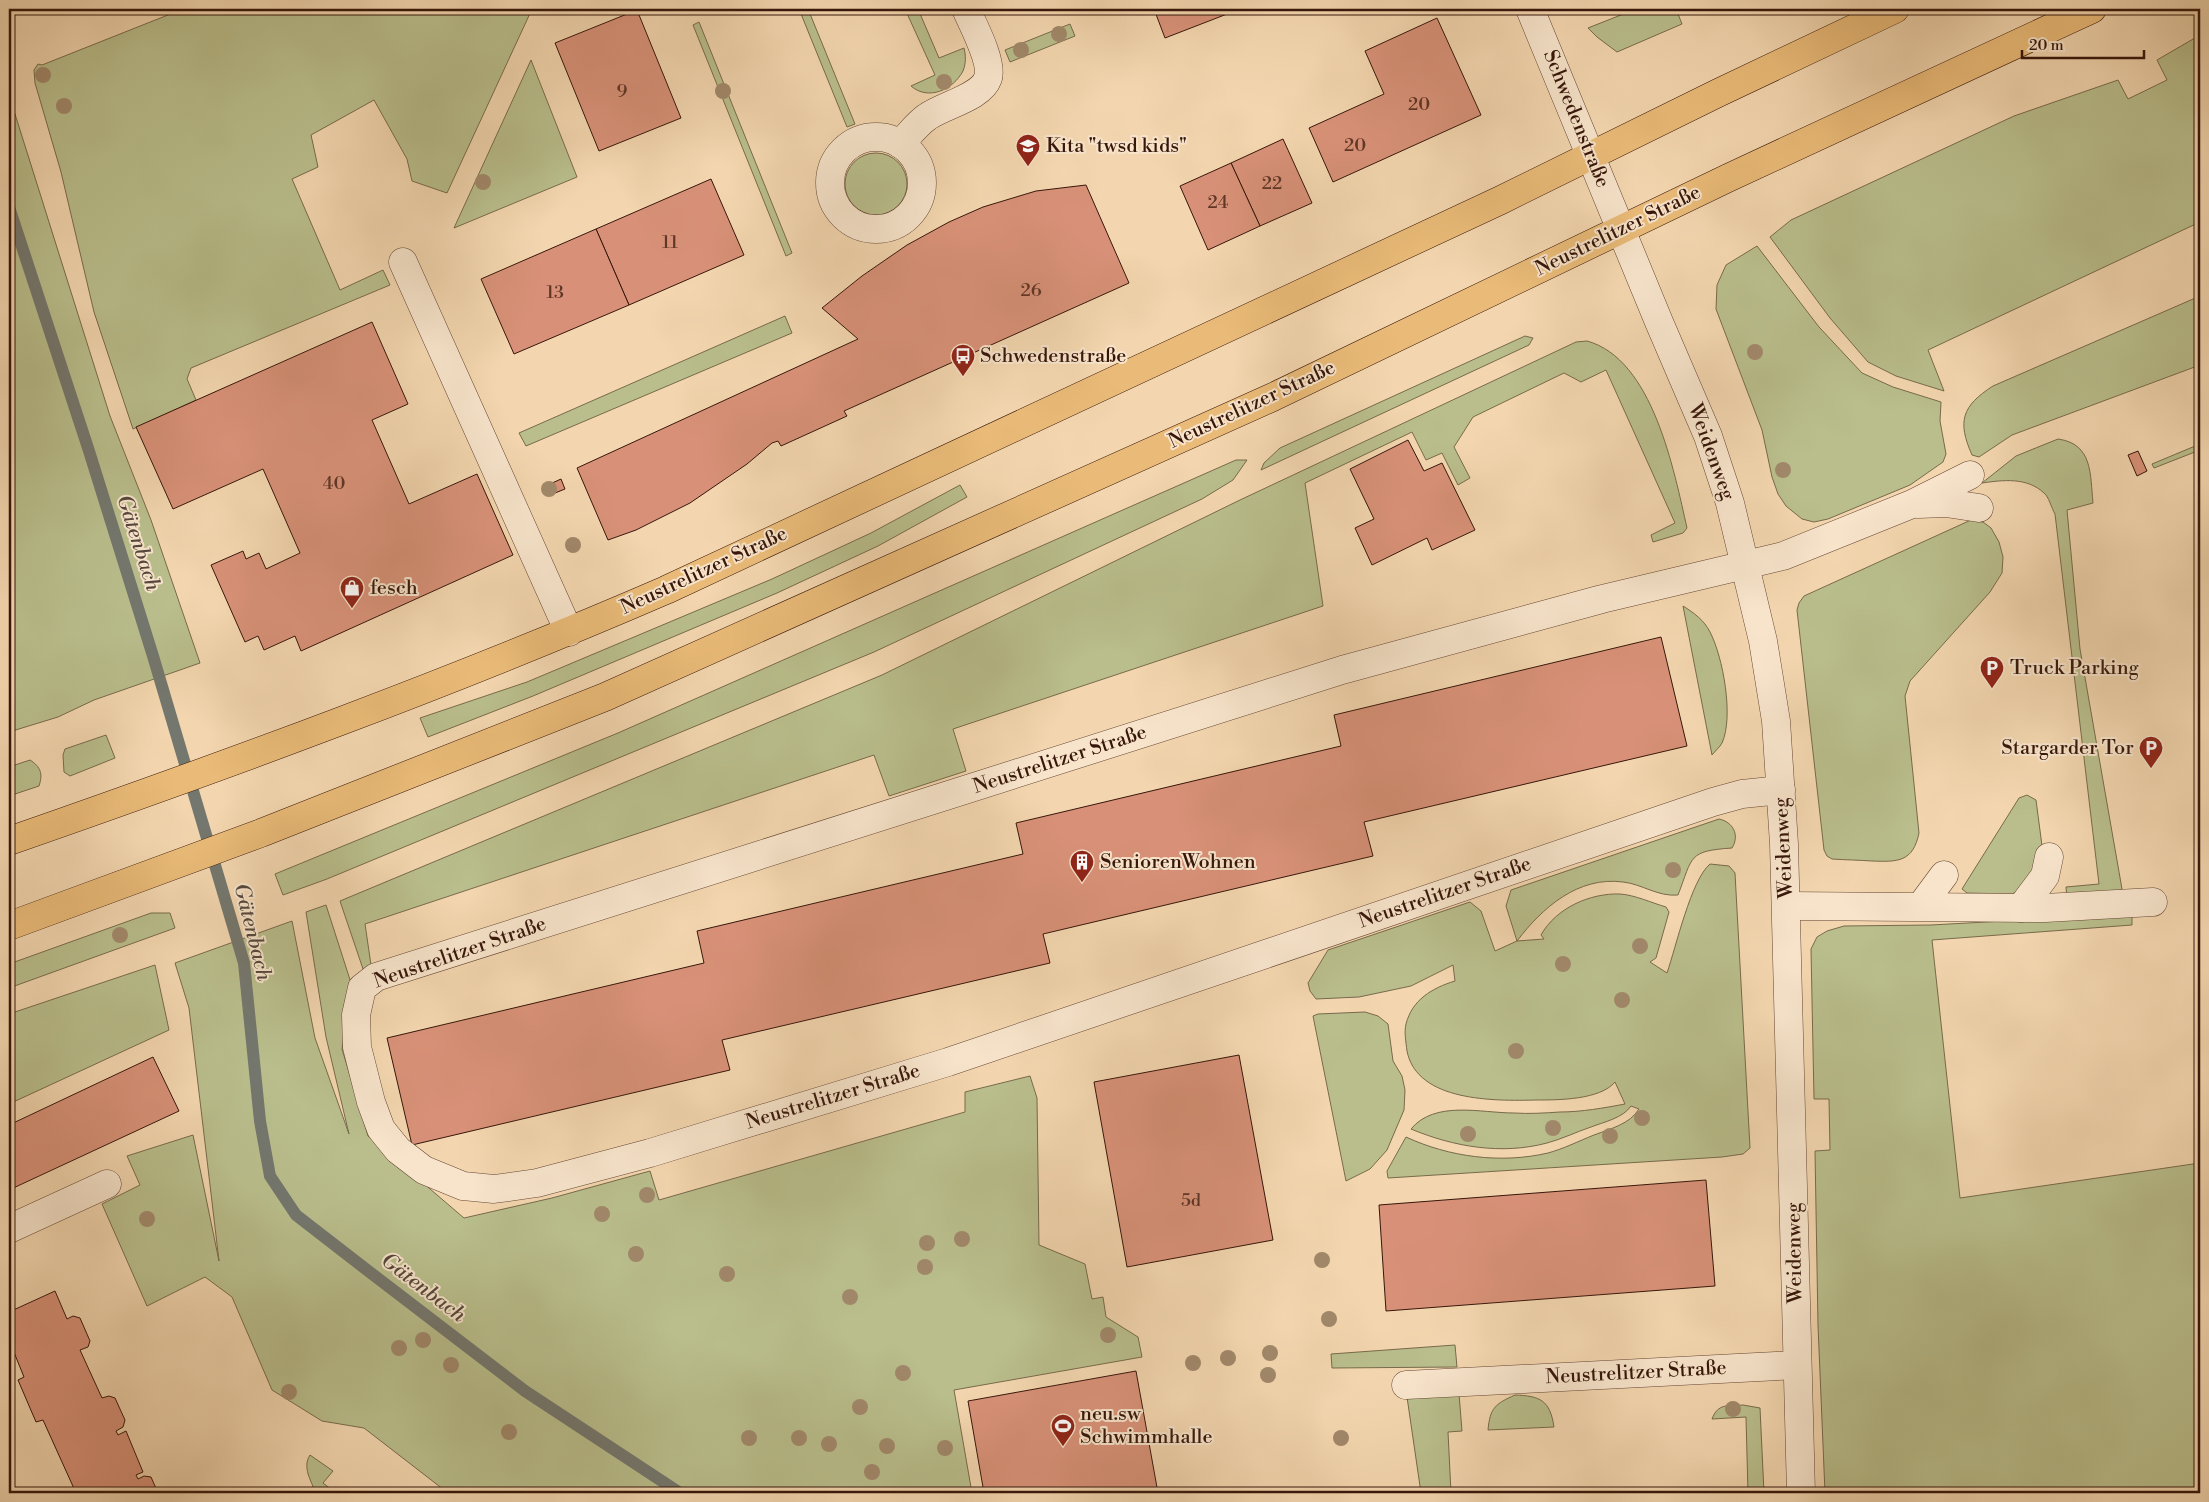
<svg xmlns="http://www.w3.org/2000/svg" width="2209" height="1502" font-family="'Libre Bodoni',serif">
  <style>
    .green { fill: #b9be8c; stroke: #786a4b }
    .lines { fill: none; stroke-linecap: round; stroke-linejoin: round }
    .stream { stroke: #74776e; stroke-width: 12 }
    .building { fill: #d89178; stroke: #37160a }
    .minor-casing { stroke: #664633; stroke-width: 29 }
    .major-casing { stroke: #37160a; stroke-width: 29 }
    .minor { stroke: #f7e4cb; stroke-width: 28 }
    .major { stroke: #eabb78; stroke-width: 28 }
    .tree { fill: #a1886a }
    .labels { text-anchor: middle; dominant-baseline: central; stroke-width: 4; stroke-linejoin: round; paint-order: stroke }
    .number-label { font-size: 18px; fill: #5f3526 }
    .street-label { font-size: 20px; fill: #37160a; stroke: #f7e4cb }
    .poi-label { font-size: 20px; fill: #37160a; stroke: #f7e4cb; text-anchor: start }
    .water-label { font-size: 21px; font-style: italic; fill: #55473c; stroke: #f7e4cb }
  </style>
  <rect width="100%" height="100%" fill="#f3d6af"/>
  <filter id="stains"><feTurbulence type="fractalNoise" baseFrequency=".004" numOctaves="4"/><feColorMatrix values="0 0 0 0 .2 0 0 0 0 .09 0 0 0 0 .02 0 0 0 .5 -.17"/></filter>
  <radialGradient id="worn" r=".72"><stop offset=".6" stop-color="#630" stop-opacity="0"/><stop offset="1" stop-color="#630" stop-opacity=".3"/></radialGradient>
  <!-- green -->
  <g class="green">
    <path d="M183 9H532L447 193 412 181 407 159 374 100 311 135 318 167 292 179 340 290 383 270 390 285 191 368 187 379 196 400 133 429 94 312 61 172 35 83 34 70 38 64 42 65Z"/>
    <path d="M799 9H808L855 124 847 127Z"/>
    <path d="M905 9H918L939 58 964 48C966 56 966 63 963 71 953 90 928 101 911 86L935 75Z"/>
    <path d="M1636 9H1676L1682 24 1617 52 1597 37 1588 28Z"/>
    <path d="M699 22 792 253 786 256 693 25Z"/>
    <path d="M1070 24 1075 36 1010 62 1005 50Z"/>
    <path d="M2200 35V222L1928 350 1944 391 1896 376 1868 362 1830 318 1770 237 1791 220 2014 116 2118 80 2128 99 2167 80 2157 60Z"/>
    <path d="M531 60 577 177 454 228Z"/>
    <path d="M9 95 110 416 151 520 200 663 94 700 58 717 9 732Z"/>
    <circle cx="876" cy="184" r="31"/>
    <path d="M1757 246 1819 327 1862 373 1893 387 1941 402 1940 421 1946 454 1943 462 1910 485 1828 519 1814 522 1802 519 1786 506 1778 494 1772 477 1762 430 1716 309 1717 285 1726 265Z"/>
    <path d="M2200 296V365L2012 435 1979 457 1972 455C1957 421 1962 406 1993 386Z"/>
    <path d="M785 316 792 333 526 446 519 433Z"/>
    <path d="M1525 336 1533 338 1529 345 1261 470 1264 463 1280 448Z"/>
    <path d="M1587 341C1653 359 1674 471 1687 528L1683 533 1653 542 1651 535 1675 523 1606 370 1581 382 1564 373 1473 417 1454 447 1470 478 1458 485 1442 453 1426 460 1412 432 1305 483 1323 606 953 729 966 771 889 796 874 755 365 924 371 965 364 972 340 901 882 675 1240 500 1576 342Z"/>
    <path d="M2058 439C2093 444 2090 474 2093 503L2067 510 2080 649 2122 889 2110 895 2067 898 2066 887 2099 884 2055 514C2051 507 2049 497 2044 493 2027 477 2003 480 1982 483L2016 456Z"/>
    <path d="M2200 444V450L2154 468 2152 464Z"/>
    <path d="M1236 460H1247L1233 480 1202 499 874 652 327 879 283 895 275 874 618 733Z"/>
    <path d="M960 485 967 497 878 546 777 593 533 696 428 737 420 718 527 682 772 579 871 533Z"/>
    <path d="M1971 520 1983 522 1991 528 1999 542 2003 557 2002 573 1990 592 1910 681 1905 696 1919 833C1913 862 1898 862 1872 861 1859 860 1846 860 1832 859L1827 856 1824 850 1797 610 1799 603 1804 596Z"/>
    <path d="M1683 606C1694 613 1704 620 1710 632 1723 657 1734 717 1722 743 1720 747 1715 751 1712 755Z"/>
    <path d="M106 735 115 758 70 776 64 772 63 755 65 749Z"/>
    <path d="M30 760C41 767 43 774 39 786L9 796V767Z"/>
    <path d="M2027 795 2036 800 2044 861 2022 889 2012 894 1967 893 1962 889 2019 798Z"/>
    <path d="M1719 819C1733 822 1740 835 1732 848 1688 851 1693 856 1678 895 1658 897 1642 884 1623 882 1578 876 1542 908 1517 941L1544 939 1541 935C1556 908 1590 893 1620 894 1635 895 1652 903 1666 907L1669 912 1656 958 1650 962 1667 973C1676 947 1691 880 1710 864L1729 866 1735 873 1750 1148 1743 1154 1722 1157 1388 1178 1387 1171 1406 1137C1449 1157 1501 1164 1548 1153 1563 1149 1579 1141 1594 1135 1610 1129 1630 1124 1639 1109L1631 1106C1623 1118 1604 1122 1591 1127 1576 1132 1562 1139 1547 1143 1502 1155 1454 1147 1411 1129 1435 1100 1481 1113 1514 1113 1529 1114 1545 1113 1560 1112 1581 1112 1604 1108 1625 1104L1615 1082C1600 1100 1558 1100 1536 1100 1495 1101 1417 1102 1407 1051 1406 1042 1404 1033 1406 1024 1412 1000 1432 988 1455 981L1453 965 1411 986 1359 997 1316 999 1310 991 1308 983 1328 950 1470 902 1481 911 1495 951 1517 941 1506 906 1511 890Z"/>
    <path d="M326 905 352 986 342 1049 368 1136 464 1218 552 1198 650 1171 659 1200 965 1112V1092L1030 1076 1037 1098 1039 1245 1085 1264 1092 1299 1103 1297 1106 1317 1138 1337 1142 1357 954 1390 972 1493H448L364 1428 322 1421 272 1390 232 1297 205 1277 147 1306 102 1204 140 1185 127 1156 193 1135 219 1261 189 1008 175 963 292 921 315 1038 349 1134 326 1037 306 912Z"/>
    <path d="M151 913H170L175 928 9 988V964Z"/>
    <path d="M2132 914V925L1932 940 1960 1198 2200 1163V1493H1825L1818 1325 1815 1151 1830 1150 1829 1099H1814L1811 949 1817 937 1827 931 1844 926 1931 925Z"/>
    <path d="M155 965 169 1030 9 1104V1014Z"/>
    <path d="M1365 1012 1378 1016 1388 1024 1393 1061 1402 1076 1405 1090 1404 1110 1387 1150 1370 1169 1346 1181 1313 1016 1318 1014Z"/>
    <path d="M1455 1345 1457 1367 1332 1368 1331 1354Z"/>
    <path d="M1459 1394 1462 1431 1448 1432 1451 1493H1421L1407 1397Z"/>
    <path d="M1515 1395C1540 1396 1550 1400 1554 1427L1488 1430C1490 1408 1495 1404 1515 1395Z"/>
    <path d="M1743 1405 1760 1408 1764 1493H1748L1746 1417 1712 1419C1718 1403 1728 1406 1743 1405Z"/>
    <path d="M310 1455 333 1471 323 1483 336 1493H316C311 1481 302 1467 310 1455Z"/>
  </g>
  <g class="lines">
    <!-- stream -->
    <path class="stream" d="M9 207 89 451 153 656 244 963 260 1121 270 1176 296 1215 367 1270 525 1391 680 1493"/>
  </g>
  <!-- building -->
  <g class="building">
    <path d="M1154 9H1240L1165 38Z"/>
    <path d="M637 10 681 118 599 151 555 43Z"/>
    <path d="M1437 18 1481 115 1333 182 1309 128 1384 94 1365 51Z"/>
    <path d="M1283 139 1312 203 1260 226 1231 163Z"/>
    <path d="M1231 163 1260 226 1208 250 1180 186Z"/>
    <path d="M711 179 744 255 629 305 596 229Z"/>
    <path d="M1086 185 1129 283 844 411 847 416 781 446 778 441 772 443 747 464 690 503 636 530 608 540 577 468 858 339 822 308 862 276 907 245 949 222 983 207 1036 191Z"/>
    <path d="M596 229 629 305 514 354 481 279Z"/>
    <path d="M372 322 408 404 372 420 409 504 477 474 513 555 301 651 295 636 264 650 258 636 245 642 211 565 243 551 246 559 259 553 266 569 300 553 263 469 173 509 136 427Z"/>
    <path d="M1408 440 1424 471 1442 463 1475 530 1432 550 1427 538 1372 565 1355 528 1374 519 1350 469Z"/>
    <path d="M2138 451 2147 471 2137 476 2128 455Z"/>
    <path d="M561 479 565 489 555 493 550 484Z"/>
    <path d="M1661 637 1687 746 1364 822 1373 856 1043 934 1050 963 722 1040 730 1070 412 1145 387 1038 704 963 697 931 1023 854 1016 823 1341 746 1334 715Z"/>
    <path d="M1239 1055 1273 1240 1127 1267 1094 1082Z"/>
    <path d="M153 1057 179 1111 9 1190V1125Z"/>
    <path d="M1706 1180 1715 1286 1386 1311 1379 1205Z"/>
    <path d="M55 1291 67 1319 73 1316 80 1318 90 1341 88 1347 80 1350 102 1398 109 1396 115 1398 125 1420 123 1427 116 1431 118 1435 126 1431 143 1472 136 1475 138 1479 144 1476 151 1477 158 1493H76L43 1420 36 1422 18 1380 24 1377 9 1340V1312Z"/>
    <path d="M1136 1371 1158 1493H984L968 1401Z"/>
  </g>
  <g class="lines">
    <defs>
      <g id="minor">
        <path d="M1530 9 1659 322 1708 436 1730 503 1763 641 1776 721 1784 844 1801 1493"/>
        <circle cx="876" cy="183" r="46"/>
        <path d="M900 144C909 135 917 124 927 117 943 105 981 98 988 78 993 62 973 25 966 9"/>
        <path d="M403 262 569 632"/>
        <path d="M1918 504 1946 503 1979 508"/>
        <path d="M1781 790 1742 794 1713 802 948 1062 650 1153 537 1183 494 1189 463 1186 424 1170 398 1150 381 1129 371 1102 357 1047 356 1015 362 988 376 977 1342 670 1602 599 1783 556 1912 504 1970 475"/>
        <path d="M1787 906 2045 908 2153 902"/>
        <path d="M1921 906 1944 875"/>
        <path d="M2021 908 2045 876 2049 857"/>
        <path d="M9 1229 107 1184"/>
        <path d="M1406 1385 1797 1365"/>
      </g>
      <g id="major">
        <path d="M9 841C230 764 451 683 666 590L1501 200 1718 93 1895 9"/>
        <path d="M9 926 261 833 605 697 1273 397 1728 178 2092 9"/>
      </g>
    </defs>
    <!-- minor casing -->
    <use href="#minor" class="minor-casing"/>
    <!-- major casing -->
    <use href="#major" class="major-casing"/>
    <!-- minor -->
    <use href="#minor" class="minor"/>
    <!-- major -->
    <use href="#major" class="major"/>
  </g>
  <!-- trees -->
  <g class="tree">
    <circle cx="1059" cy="34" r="8"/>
    <circle cx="1021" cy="50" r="8"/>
    <circle cx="43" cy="75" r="8"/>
    <circle cx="944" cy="82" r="8"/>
    <circle cx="723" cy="91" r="8"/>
    <circle cx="64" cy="106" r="8"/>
    <circle cx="483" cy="182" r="8"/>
    <circle cx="1755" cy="352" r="8"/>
    <circle cx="1783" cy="470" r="8"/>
    <circle cx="549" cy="489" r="8"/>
    <circle cx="573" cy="545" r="8"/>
    <circle cx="1673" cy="870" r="8"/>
    <circle cx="120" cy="935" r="8"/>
    <circle cx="1640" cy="946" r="8"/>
    <circle cx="1563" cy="964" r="8"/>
    <circle cx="1622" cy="1000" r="8"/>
    <circle cx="1516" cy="1051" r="8"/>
    <circle cx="1642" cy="1118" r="8"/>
    <circle cx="1553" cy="1128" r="8"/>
    <circle cx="1468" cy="1134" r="8"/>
    <circle cx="1610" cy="1136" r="8"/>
    <circle cx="647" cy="1195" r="8"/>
    <circle cx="602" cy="1214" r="8"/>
    <circle cx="147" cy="1219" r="8"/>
    <circle cx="962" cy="1239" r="8"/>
    <circle cx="927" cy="1243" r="8"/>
    <circle cx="636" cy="1254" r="8"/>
    <circle cx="1322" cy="1260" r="8"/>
    <circle cx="925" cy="1267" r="8"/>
    <circle cx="727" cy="1274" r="8"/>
    <circle cx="850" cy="1297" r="8"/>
    <circle cx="1329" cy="1319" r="8"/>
    <circle cx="1108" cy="1335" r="8"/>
    <circle cx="423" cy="1340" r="8"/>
    <circle cx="399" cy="1348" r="8"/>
    <circle cx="1270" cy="1353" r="8"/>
    <circle cx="1228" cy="1358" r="8"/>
    <circle cx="1193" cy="1363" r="8"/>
    <circle cx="451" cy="1365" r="8"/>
    <circle cx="903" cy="1373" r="8"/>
    <circle cx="1268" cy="1375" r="8"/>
    <circle cx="289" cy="1392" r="8"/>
    <circle cx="860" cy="1407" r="8"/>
    <circle cx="1733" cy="1409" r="8"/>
    <circle cx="509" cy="1432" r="8"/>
    <circle cx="749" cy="1438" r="8"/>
    <circle cx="799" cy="1438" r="8"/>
    <circle cx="1341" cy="1438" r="8"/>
    <circle cx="829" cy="1444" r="8"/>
    <circle cx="887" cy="1446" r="8"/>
    <circle cx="945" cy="1448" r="8"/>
    <circle cx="872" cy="1472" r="8"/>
  </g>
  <!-- icons -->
  <defs>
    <symbol id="school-pin" viewBox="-11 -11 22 30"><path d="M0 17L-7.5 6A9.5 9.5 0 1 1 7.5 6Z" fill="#8f2418" stroke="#f7e4cb"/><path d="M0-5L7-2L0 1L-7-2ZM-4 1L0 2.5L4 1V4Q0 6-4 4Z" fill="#fff"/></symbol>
    <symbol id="bus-pin" viewBox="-11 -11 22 30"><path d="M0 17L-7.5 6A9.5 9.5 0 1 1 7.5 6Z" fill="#8f2418" stroke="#f7e4cb"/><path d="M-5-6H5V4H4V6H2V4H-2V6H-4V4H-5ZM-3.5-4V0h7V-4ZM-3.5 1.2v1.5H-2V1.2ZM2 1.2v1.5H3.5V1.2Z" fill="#fff"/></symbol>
    <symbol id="shop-pin" viewBox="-11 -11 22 30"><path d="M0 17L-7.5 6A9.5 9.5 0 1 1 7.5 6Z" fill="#8f2418" stroke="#f7e4cb"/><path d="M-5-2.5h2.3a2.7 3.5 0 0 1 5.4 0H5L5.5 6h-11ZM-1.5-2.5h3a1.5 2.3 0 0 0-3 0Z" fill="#fff"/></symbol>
    <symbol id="parking-pin" viewBox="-11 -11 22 30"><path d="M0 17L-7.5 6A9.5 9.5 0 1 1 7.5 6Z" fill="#8f2418" stroke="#f7e4cb"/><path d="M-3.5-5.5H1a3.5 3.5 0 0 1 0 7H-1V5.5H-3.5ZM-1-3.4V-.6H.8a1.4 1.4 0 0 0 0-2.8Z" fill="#fff"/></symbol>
    <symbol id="building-pin" viewBox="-11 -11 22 30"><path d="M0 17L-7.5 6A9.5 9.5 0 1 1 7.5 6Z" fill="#8f2418" stroke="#f7e4cb"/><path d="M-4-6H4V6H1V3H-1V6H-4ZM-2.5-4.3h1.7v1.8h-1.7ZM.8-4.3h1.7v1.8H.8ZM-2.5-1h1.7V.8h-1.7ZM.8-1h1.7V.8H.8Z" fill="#fff"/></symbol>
    <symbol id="stadium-pin" viewBox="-11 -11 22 30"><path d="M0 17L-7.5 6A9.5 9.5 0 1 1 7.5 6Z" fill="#8f2418" stroke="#f7e4cb"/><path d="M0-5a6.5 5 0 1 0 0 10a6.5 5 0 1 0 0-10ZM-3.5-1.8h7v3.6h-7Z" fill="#fff"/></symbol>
  </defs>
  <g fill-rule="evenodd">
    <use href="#school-pin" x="1014" y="132" width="28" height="38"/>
    <use href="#bus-pin" x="949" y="342" width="28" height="38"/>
    <use href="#shop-pin" x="338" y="574" width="28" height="38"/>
    <use href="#parking-pin" x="1978" y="654" width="28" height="38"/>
    <use href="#parking-pin" x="2137" y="734" width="28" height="38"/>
    <use href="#building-pin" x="1068" y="848" width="28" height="38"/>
    <use href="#stadium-pin" x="1049" y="1412" width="28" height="38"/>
  </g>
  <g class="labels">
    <!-- number labels -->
    <g class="number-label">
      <text x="622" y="91">9</text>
      <text x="1419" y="104">20</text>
      <text x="1355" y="145">20</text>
      <text x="1272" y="183">22</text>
      <text x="1218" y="202">24</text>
      <text x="670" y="242">11</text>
      <text x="1031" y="290">26</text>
      <text x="555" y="292">13</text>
      <text x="334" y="483">40</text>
      <text x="1191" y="1200">5d</text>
    </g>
    <!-- street labels -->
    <g class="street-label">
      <text transform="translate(1576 119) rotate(68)">Schwedenstraße</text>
      <text transform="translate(1618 231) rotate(-26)">Neustrelitzer Straße</text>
      <text transform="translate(1252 405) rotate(-25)">Neustrelitzer Straße</text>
      <text transform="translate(1711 452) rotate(70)">Weidenweg</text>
      <text transform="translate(704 571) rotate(-25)">Neustrelitzer Straße</text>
      <text transform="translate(1060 760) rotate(-18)">Neustrelitzer Straße</text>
      <text transform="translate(1784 848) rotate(-93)">Weidenweg</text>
      <text transform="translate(1445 893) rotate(-19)">Neustrelitzer Straße</text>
      <text transform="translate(460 953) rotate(-19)">Neustrelitzer Straße</text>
      <text transform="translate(833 1097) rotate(-17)">Neustrelitzer Straße</text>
      <text transform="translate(1795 1253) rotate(-91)">Weidenweg</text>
      <text transform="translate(1636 1373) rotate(-3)">Neustrelitzer Straße</text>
    </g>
    <!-- poi labels -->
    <g class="poi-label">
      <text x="1046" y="146">Kita "twsd kids"</text>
      <text x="980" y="356">Schwedenstraße</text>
      <text x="370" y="588">fesch</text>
      <text x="2010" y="668">Truck Parking</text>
      <text x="2134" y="748" text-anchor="end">Stargarder Tor</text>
      <text x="1100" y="862">SeniorenWohnen</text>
      <text x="1080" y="1414">neu.sw<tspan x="1080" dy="23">Schwimmhalle</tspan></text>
    </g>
    <!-- water labels -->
    <g class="water-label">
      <text transform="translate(138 543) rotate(72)">Gätenbach</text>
      <text transform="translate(252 932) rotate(76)">Gätenbach</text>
      <text transform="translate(423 1288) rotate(37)">Gätenbach</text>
    </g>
  </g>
  <!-- margin -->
  <rect width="2209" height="1502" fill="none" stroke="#f3d6af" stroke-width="30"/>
  <rect x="10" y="10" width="2189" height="1482" fill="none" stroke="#37160a" stroke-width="2.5"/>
  <rect x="15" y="15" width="2179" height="1472" fill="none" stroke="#37160a"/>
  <!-- scale -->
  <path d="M2022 50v8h122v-8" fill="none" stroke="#37160a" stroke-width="2.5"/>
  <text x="2029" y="50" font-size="15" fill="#37160a" stroke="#f7e4cb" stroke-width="4" paint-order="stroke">20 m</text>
  <rect width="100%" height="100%" filter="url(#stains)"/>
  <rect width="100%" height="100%" fill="url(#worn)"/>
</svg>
